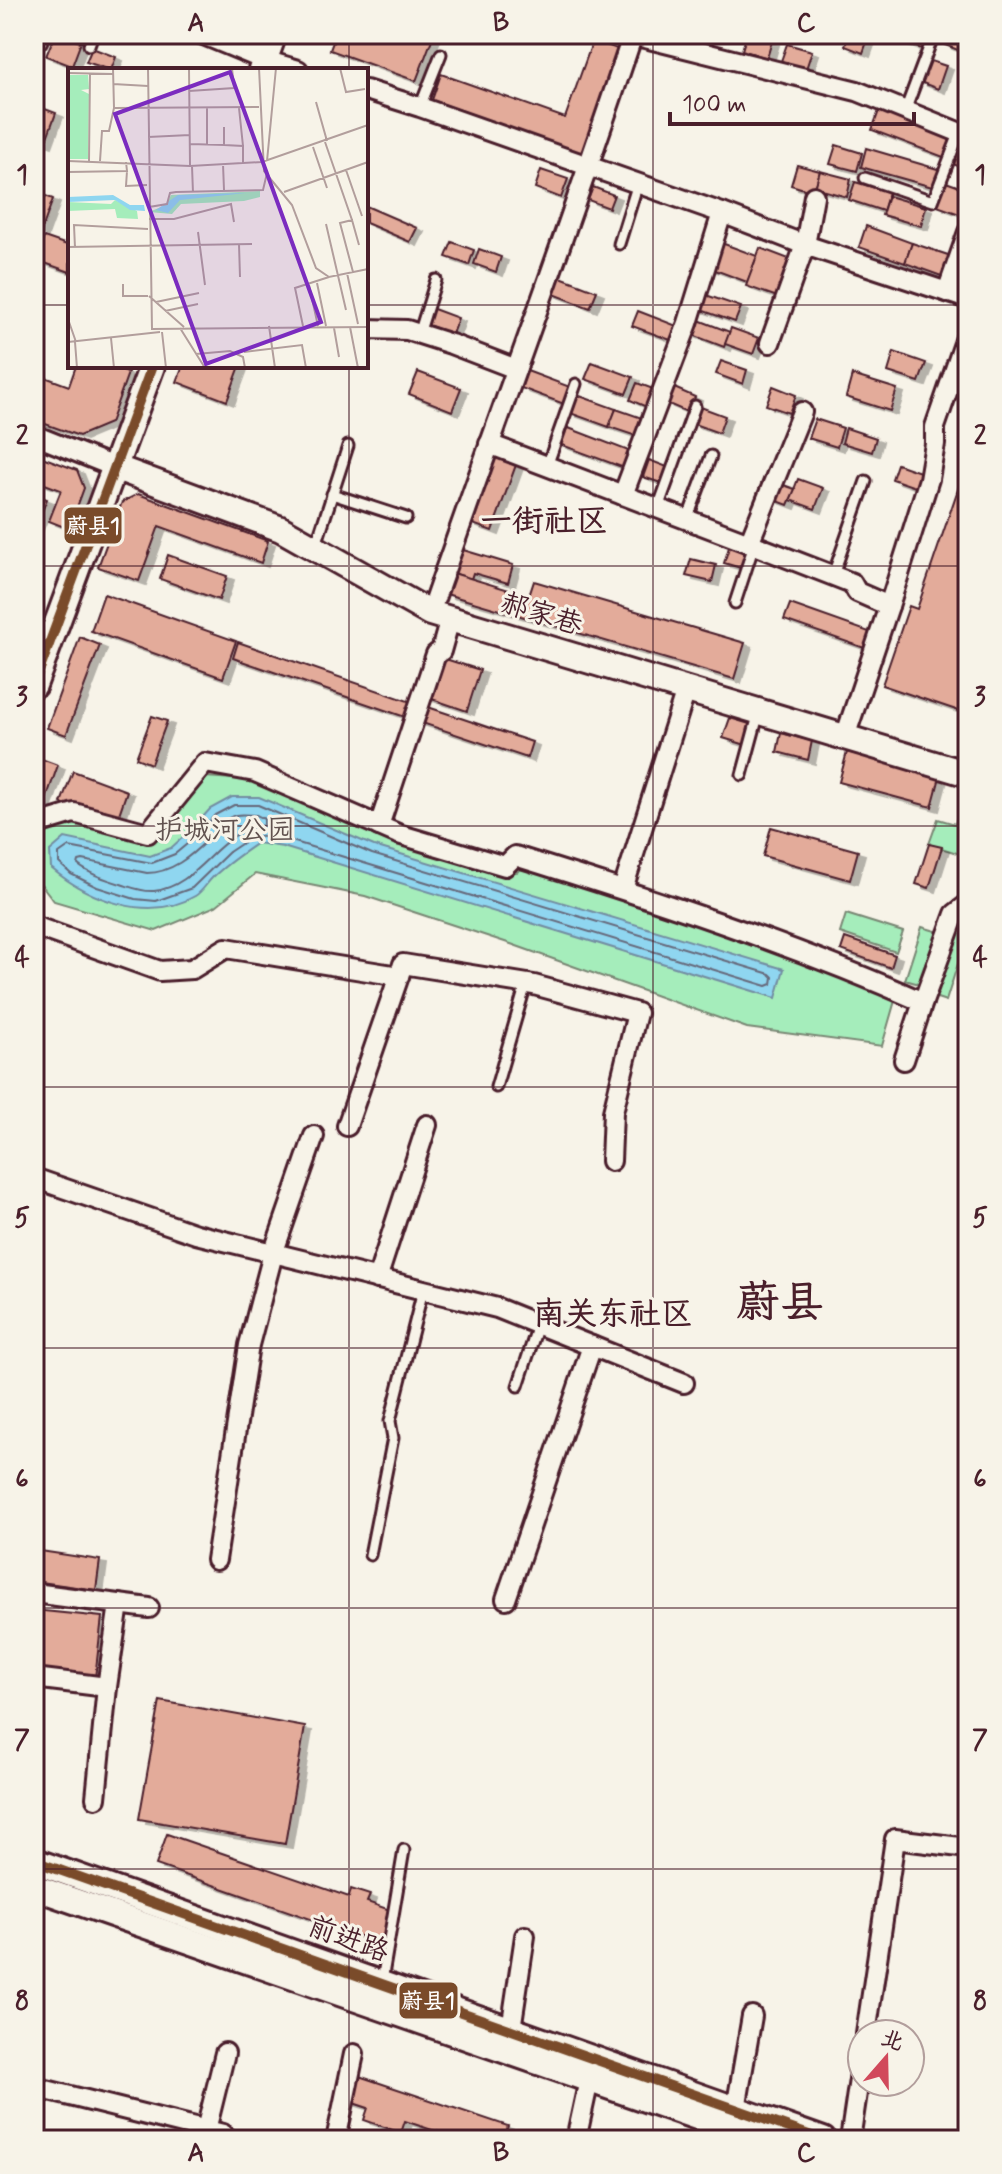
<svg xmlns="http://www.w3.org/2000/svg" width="1002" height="2174" font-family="Mynerve,'LXGW WenKai TC',sans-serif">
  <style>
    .green { fill: #a5edbb; stroke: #788673; stroke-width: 2 }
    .water { fill: #8fd6f0; stroke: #738da1; stroke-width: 2 }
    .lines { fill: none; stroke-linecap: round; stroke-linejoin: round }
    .shore { stroke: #66687a; stroke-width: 2 }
    .building { fill: #e3ab9a; stroke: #4a1f2b; stroke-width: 2; filter: url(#shadow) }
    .lane-casing { stroke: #4a1f2b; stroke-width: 15 }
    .street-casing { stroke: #4a1f2b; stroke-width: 24 }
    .secondary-casing { stroke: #4a1f2b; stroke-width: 30 }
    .lane { stroke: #f7f3e8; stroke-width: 9 }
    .street { stroke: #f7f3e8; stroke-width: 18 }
    .secondary { stroke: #f7f3e8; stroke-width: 24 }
    .bus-1-casing { stroke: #f7f3e8; stroke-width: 16 }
    .bus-1 { stroke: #7a4b2a; stroke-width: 10 }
    .grid { fill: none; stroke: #4a1f2b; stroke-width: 2; stroke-opacity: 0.55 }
    .labels { text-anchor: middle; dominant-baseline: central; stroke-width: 6; stroke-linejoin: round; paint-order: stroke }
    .street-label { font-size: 28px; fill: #4a1f2b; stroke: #f7f3e8 }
    .park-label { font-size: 28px; fill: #61524f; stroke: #f7f3e8 }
    .quarter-label { font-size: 32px; font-weight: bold; fill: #4a1f2b; stroke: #f7f3e8 }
    .town-label { font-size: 44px; font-weight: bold; fill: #4a1f2b; stroke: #f7f3e8 }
    .inset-road { fill: none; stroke: #b29e9c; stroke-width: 2 }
    .view { fill: #7b2cbf; fill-opacity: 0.15; stroke: #7b2cbf; stroke-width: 4 }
    .inset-edge { fill: none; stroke: #4a1f2b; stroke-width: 4 }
    .line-badge { stroke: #f7f3e8; stroke-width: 3 }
    .badge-label { font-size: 22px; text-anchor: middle; font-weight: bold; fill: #fff }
    .neatline { fill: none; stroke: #4a1f2b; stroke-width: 3 }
    .grid-label { font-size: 26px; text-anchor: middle; font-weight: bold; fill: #4a1f2b }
  </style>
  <defs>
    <filter id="shadow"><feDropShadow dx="7" dy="4" stdDeviation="0" flood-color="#0004"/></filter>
  </defs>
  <rect width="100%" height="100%" fill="#f7f3e8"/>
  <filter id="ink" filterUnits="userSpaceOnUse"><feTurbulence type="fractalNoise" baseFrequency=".0125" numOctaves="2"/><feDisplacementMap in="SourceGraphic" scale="16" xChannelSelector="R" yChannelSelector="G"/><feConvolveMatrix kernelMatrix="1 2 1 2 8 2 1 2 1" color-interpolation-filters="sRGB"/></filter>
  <g filter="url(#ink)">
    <!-- green -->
    <g class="green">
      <path d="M205 777 249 780 288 793 382 832 517 872 526 866 674 912 896 997 882 1046 747 1028 511 944 365 896 255 874 216 906 156 931 54 901 34 875V830L42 833 68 821 144 842Z"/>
      <path d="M967 789 968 840 963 855 929 844 938 819 955 824Z"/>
      <path d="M846 914 903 932 896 952 840 933Z"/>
      <path d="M960 915 968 916V932L946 1001 934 997Z"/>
      <path d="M922 927 939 932 923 985 905 980Z"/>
    </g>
    <!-- water -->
    <path class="water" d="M232 797H259L374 846 784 969 776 998 283 847 257 843C241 854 226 864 212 878 207 883 202 892 195 896 149 923 89 900 51 868L50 851 65 838 150 856 171 848 193 828 210 809Z"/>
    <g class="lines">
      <!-- shore -->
      <g class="shore">
        <path d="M234 805H258L372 854 770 974 773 977 772 984 767 986 285 839 253 836 229 852 192 888 156 901 135 899 97 887 71 874 59 863V854L69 847 152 863 175 854 199 834 215 815Z"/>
        <path d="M256 815 264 819V825C218 829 200 886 154 891 144 892 133 888 124 885 108 880 91 875 78 865L79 861 83 860 147 873C171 873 191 856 207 840 216 830 223 819 236 815 242 814 250 815 256 815Z"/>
      </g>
    </g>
    <!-- building -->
    <g class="building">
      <path d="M55 34 81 42 72 66 46 56Z"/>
      <path d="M336 34H434L416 81 330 50Z"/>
      <path d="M747 34 772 41 767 58 742 50Z"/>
      <path d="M849 34 869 36 863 53 845 46Z"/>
      <path d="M887 34H930L925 50 886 37Z"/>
      <path d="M949 34 968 35V54L945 45Z"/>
      <path d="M593 40 620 50 583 154 432 100 441 74 565 118Z"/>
      <path d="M787 44 812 51 806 69 781 61Z"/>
      <path d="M92 48 116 57 111 70 86 62Z"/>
      <path d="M928 60 946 66 938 89 920 82Z"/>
      <path d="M34 105 56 113 45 143 34 139Z"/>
      <path d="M880 108 954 137 946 158 872 130Z"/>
      <path d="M962 140 968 143V170L953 164Z"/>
      <path d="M836 145 862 153 857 171 830 164Z"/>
      <path d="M866 148 941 170 936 188 861 167Z"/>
      <path d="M797 165 820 171 814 192 791 185Z"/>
      <path d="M541 170 568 179 561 198 535 188Z"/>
      <path d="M820 171 851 179 847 197 815 188Z"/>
      <path d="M855 182 889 192 883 211 849 200Z"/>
      <path d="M946 182 968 190V217L937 206Z"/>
      <path d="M593 187 614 195 609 208 588 200Z"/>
      <path d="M34 191 53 199 41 232 34 229Z"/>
      <path d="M888 196 926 207 921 226 882 215Z"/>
      <path d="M366 206 417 228 410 242 366 223Z"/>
      <path d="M866 226 912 243 905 263 859 247Z"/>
      <path d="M44 237 70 246V272L36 260Z"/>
      <path d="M716 241 757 256 747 282 707 267Z"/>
      <path d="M452 242 474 250 469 265 446 257Z"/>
      <path d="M912 243 954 257 947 278 905 263Z"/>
      <path d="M760 248 797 262 783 299 746 286Z"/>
      <path d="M479 249 501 257 496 272 474 264Z"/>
      <path d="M958 269 968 273V296L951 289Z"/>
      <path d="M558 276 597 291 590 308 551 293Z"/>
      <path d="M703 294 741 307 735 322 698 309Z"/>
      <path d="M431 308 458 318 452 334 425 324Z"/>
      <path d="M638 311 682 328 676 342 632 326Z"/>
      <path d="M696 319 730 332 724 347 690 334Z"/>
      <path d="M731 328 759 338 753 354 725 344Z"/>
      <path d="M894 352 926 363 919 382 888 372Z"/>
      <path d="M721 361 747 370 743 384 716 374Z"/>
      <path d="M592 362 633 377 626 394 585 379Z"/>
      <path d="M76 366H108L128 373 110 423 79 436 34 420V373L69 386Z"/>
      <path d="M183 366H240L227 401 177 382Z"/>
      <path d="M527 371 570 387 564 404 521 388Z"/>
      <path d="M418 372 461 388 452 411 409 394Z"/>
      <path d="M852 375 897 389 890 411 846 397Z"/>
      <path d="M637 383 656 390 649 408 630 400Z"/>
      <path d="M773 386 796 395 789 413 766 405Z"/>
      <path d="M672 387 695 397 689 413 666 403Z"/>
      <path d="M577 395 616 409 609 427 570 413Z"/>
      <path d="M698 406 725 416 719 433 691 423Z"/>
      <path d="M616 409 645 419 639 437 609 427Z"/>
      <path d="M815 419 843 428 837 447 808 438Z"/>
      <path d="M566 427 634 453 627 469 559 444Z"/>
      <path d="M846 428 876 438 872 452 842 443Z"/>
      <path d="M34 454 77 470 84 488 69 529 49 521 61 490 34 480Z"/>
      <path d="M496 454 517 462 492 531 470 523Z"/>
      <path d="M649 460 670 468 664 484 643 477Z"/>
      <path d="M968 460V686L959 711 882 685 909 606 917 609Z"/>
      <path d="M897 464 926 474 921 489 892 479Z"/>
      <path d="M798 479 823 488 815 509 790 500Z"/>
      <path d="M778 483 795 489 788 505 772 499Z"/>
      <path d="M34 494 47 499 34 531Z"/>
      <path d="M138 494 268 541 261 563 159 526 139 581 98 567 122 502Z"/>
      <path d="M730 544 750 550 744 569 724 563Z"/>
      <path d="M460 549 513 565 508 583 473 573 471 579 453 573Z"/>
      <path d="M168 555 227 576 219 600 160 579Z"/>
      <path d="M691 559 716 565 712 582 686 576Z"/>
      <path d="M453 573 529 596 534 581 745 643 734 679 446 594Z"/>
      <path d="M104 594 236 641 223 678 91 631Z"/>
      <path d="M790 604 875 634 870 650 784 620Z"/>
      <path d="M80 637 100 645 66 735 47 728Z"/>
      <path d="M238 642 417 704 411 719 233 658Z"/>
      <path d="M439 657 480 670 467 711 426 697Z"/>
      <path d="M425 706 532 742 527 758 419 722Z"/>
      <path d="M152 716 167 721 151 764 136 758Z"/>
      <path d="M730 718 753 725 746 745 723 738Z"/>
      <path d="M781 733 812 741 808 760 777 752Z"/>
      <path d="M847 752 940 777 932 807 839 782Z"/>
      <path d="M36 757 58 765 38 822 34 821V761Z"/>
      <path d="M73 771 127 791 116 823 61 803Z"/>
      <path d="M771 827 858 851 850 880 763 856Z"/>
      <path d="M929 844 942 847 929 888 916 884Z"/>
      <path d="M845 938 895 955 891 968 841 950Z"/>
      <path d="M34 1550 100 1560 96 1590 34 1581Z"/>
      <path d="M34 1610 102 1617 95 1678 34 1671Z"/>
      <path d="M160 1701 305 1727 285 1844 139 1819Z"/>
      <path d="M167 1834 349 1897 351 1889 370 1895 367 1902 393 1911 382 1944 156 1865Z"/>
      <path d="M356 2075 508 2126 503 2140H439L441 2133 405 2121 401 2133 364 2120 368 2108 347 2101Z"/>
    </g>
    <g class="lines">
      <defs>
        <g id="lane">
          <path d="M41 43 45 34"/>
          <path d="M89 45 93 34"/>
          <path d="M420 107 441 54"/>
          <path d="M905 111 934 34"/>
          <path d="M865 178 933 201 959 134"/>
          <path d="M619 244 638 183"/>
          <path d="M419 334 436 280"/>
          <path d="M547 466 576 384"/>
          <path d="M332 494 406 518"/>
          <path d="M658 508 695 406"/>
          <path d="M687 520 711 456"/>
          <path d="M316 545 348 446"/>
          <path d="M833 575 866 481"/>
          <path d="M735 603 754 545"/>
          <path d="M742 775 759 712"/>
          <path d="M496 1087 526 984"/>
          <path d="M518 1386 538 1325"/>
          <path d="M370 1555 393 1438 390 1421 423 1290"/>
          <path d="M382 1981 404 1850"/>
        </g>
        <g id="street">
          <path d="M201 34 264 60 298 70"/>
          <path d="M633 35 857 91 968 136"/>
          <path d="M366 90 420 107 722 213 805 245 968 299"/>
          <path d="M947 292 968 232"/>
          <path d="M366 329 407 330 451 344 516 369"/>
          <path d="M770 343 805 245 814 196"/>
          <path d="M34 435 114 467"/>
          <path d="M489 444 749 543 802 412"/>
          <path d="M623 495 688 323 722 213"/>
          <path d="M749 543 852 583 857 592 889 606 845 737"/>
          <path d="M889 606 929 479 935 444V427L968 332"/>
          <path d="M430 613C497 420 569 228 633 34"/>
          <path d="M34 629 54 635"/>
          <path d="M34 825 74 813 148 833 205 763 255 772 398 834 505 866 515 856C654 899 791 944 923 1002L955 914 968 904"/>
          <path d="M379 826 436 654 441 651 450 619"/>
          <path d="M623 889 686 690"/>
          <path d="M34 926 160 971 192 969 226 948 399 976 403 964 534 985 637 1013 613 1112 611 1161"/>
          <path d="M904 1060 923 1002"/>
          <path d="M347 1126 399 976"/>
          <path d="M34 1178 196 1234 497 1308 684 1383"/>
          <path d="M377 1279 427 1125"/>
          <path d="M216 1560 249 1345 273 1254 314 1136"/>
          <path d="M34 1593 149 1608"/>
          <path d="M506 1599 592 1346"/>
          <path d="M34 1678 107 1687"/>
          <path d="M96 1798 107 1687 119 1604"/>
          <path d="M511 2029 525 1936"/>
          <path d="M866 2034 895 1839 968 1848"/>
          <path d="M34 2087 223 2134 229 2140"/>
          <path d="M736 2109 752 2016"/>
          <path d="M206 2130 225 2053"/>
          <path d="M336 2140 354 2054"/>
          <path d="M576 2140 589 2080V2068"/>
          <path d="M850 2140 862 2059"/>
        </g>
        <g id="secondary">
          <path d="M261 70 274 34"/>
          <path d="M114 467 281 529 430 613 968 774"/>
          <path d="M34 685 152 366"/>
          <path d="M34 1861 823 2140"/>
          <path d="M34 1887 763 2140"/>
        </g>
      </defs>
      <!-- lane casing -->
      <use href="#lane" class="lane-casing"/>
      <!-- street casing -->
      <use href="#street" class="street-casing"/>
      <!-- secondary casing -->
      <use href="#secondary" class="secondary-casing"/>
      <!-- lane -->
      <use href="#lane" class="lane"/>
      <!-- street -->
      <use href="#street" class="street"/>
      <!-- secondary -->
      <use href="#secondary" class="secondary"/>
      <defs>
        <g id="bus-1">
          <path d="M34 685 152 366"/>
          <path d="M34 1861 823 2140"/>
        </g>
      </defs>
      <!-- bus-1 casing -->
      <use href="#bus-1" class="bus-1-casing"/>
      <!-- bus-1 -->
      <use href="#bus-1" class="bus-1"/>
    </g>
  </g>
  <!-- grid -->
  <path class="grid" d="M349 34V70M653 34V2140M34 305H70M366 305H968M349 366V2140M34 566H968M34 826H968M34 1087H968M34 1348H968M34 1608H968M34 1869H968"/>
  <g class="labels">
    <!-- street labels -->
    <g class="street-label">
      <text transform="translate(541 615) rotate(17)">郝家巷</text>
      <text transform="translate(348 1940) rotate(20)">前进路</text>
    </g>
    <!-- park labels -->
    <g class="park-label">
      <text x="225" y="831">护城河公园</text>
    </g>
    <!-- quarter labels -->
    <g class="quarter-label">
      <text x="544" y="522">一街社区</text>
      <text x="613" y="1315">南关东社区</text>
    </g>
    <!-- town labels -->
    <g class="town-label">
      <text x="780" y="1304">蔚县</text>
    </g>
  </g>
  <!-- overview -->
  <g transform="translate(68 68)">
    <rect width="300" height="300" fill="#f7f3e8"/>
    <path d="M0 7H20L21 21 13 22 21 26 20 91H0ZM192 123V129L176 133 113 136 104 146 81 144 98 137 103 127ZM47 132 69 143 70 151 49 150 47 141 0 143V134L43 136Z" fill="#a5edbb"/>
    <path d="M178 125 112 132 100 145 88 142 110 127ZM45 127 62 137H76L77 143 62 142 47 132 0 134V129Z" fill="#8fd6f0"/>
    <path class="inset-road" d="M80 0 84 261 300 259M121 0 122 98M191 0 196 103 224 137 248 200 261 209 300 201M272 0 278 24 297 21M0 5 45 6M45 16 80 18M121 23 166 20 164 0M248 34 259 73M46 40 191 39M139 40V77M171 40 175 78M80 69 122 67M257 74 284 152 272 155 285 204M122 76 156 77V59M156 77 175 78V95M245 79 259 120M0 93 122 98 194 94 300 57M21 93 22 5M32 93 34 63H41L46 40 45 0M199 93 208 0M155 96 156 122M124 98 125 125M278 102 294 148M59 103 58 118 79 117M0 104 59 103 58 94M216 124 300 94M81 139 99 136 102 125 108 124 195 122 199 105M81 151H106L163 136 166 154M284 152 291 177M258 156 278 242M130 164 137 217M171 176 172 209M0 179 184 176M7 180 6 157 80 161M279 205 290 256M249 215 258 258M55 216V228H80M241 217 250 258M81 228 116 259M88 234 131 225M97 243 130 236M0 251 8 274M201 258 207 300M235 258 227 220 261 209M282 259 290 300M112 260 137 300M266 260 271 289M94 264 98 300M43 270 46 300M0 274 92 264M7 274 9 300M176 284 234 277 238 300M128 286 162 283 175 289 177 300"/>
    <path class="view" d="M162 4 253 254 138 296 47 46Z"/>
    <rect width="300" height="300" class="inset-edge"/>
  </g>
  <g class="line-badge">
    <rect x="63" y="506" width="60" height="39" rx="8" fill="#7a4b2a"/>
    <rect x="398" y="1981" width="61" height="39" rx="8" fill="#7a4b2a"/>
  </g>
  <g class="badge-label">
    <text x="93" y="533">蔚县1</text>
    <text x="428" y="2008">蔚县1</text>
  </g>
  <!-- margin -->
  <rect width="1002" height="2174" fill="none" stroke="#f7f3e8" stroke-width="88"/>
  <!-- north arrow -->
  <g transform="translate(886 2058) rotate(20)"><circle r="38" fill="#f7f3e8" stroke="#b29e9c" stroke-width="2"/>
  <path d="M0-6L14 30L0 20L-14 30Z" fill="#d1495b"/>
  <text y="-12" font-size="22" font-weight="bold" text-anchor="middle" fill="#4a1f2b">北</text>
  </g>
  <!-- scale -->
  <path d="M670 112v12h244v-12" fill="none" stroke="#4a1f2b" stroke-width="4"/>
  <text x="682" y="112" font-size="24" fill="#4a1f2b" stroke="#f7f3e8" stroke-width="6" paint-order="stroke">100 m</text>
  <rect x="44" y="44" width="914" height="2086" class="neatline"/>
  <g class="grid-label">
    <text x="196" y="31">A</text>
    <text x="501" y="31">B</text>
    <text x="806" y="31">C</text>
    <text x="22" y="183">1</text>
    <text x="980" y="183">1</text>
    <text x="22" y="444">2</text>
    <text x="980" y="444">2</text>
    <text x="22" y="705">3</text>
    <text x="980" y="705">3</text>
    <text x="22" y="966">4</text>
    <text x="980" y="966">4</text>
    <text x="22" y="1226">5</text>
    <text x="980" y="1226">5</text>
    <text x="22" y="1487">6</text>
    <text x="980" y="1487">6</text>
    <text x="22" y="1748">7</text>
    <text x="980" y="1748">7</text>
    <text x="22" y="2009">8</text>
    <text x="980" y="2009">8</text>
    <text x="196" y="2161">A</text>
    <text x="501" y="2161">B</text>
    <text x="806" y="2161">C</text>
  </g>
</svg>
